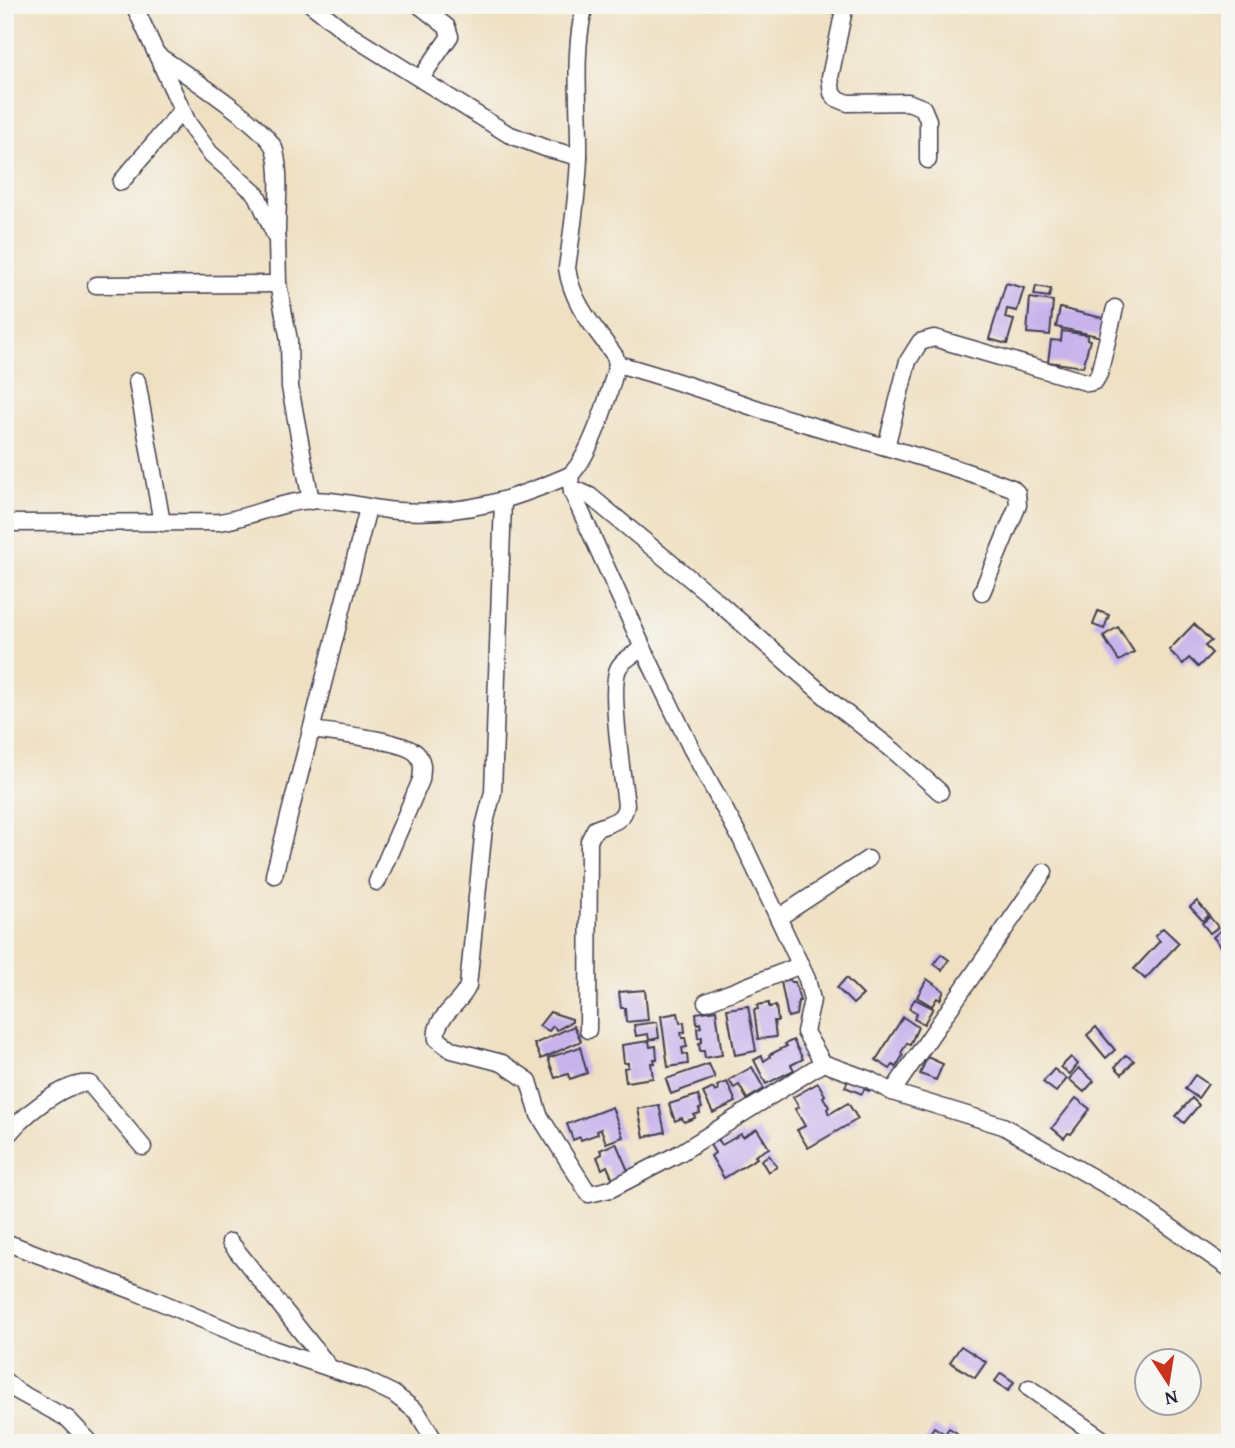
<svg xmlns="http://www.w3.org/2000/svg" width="1235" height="1448" font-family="'Gentium Book Plus',serif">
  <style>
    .building { fill: #c8b4ec }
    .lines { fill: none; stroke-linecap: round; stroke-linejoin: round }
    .minor-casing { stroke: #413e4f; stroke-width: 19 }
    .minor { stroke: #fff; stroke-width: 16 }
  </style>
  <rect width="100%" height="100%" fill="#f6f6f2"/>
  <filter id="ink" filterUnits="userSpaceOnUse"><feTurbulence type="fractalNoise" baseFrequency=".0143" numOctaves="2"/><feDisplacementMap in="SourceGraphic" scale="14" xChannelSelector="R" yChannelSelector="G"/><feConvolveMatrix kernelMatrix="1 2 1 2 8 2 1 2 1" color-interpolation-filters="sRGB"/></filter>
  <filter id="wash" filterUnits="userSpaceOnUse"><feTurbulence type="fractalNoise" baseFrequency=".00686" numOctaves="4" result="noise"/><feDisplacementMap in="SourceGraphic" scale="28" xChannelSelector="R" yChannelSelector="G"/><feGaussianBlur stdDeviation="1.57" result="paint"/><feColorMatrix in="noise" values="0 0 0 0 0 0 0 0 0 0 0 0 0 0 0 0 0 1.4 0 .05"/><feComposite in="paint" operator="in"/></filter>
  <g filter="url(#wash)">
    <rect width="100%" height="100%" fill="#efe0c2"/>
    <g id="blocks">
      <!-- building -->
      <g class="building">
        <path d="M1006 283 1024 288 1017 311 1007 309 1005 318 1014 320 1007 344 989 339Z"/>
        <path d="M1036 286 1051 289 1049 297 1034 295Z"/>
        <path d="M1030 298 1053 301 1050 335 1027 333Z"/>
        <path d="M1060 308 1111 320 1107 338 1056 327Z"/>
        <path d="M1062 331 1088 335 1087 339 1090 340 1083 367 1048 362 1051 340 1061 341Z"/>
        <path d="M1098 611 1109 615 1104 629 1093 625Z"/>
        <path d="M1194 624 1211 641 1205 646 1212 653 1198 667 1189 658 1183 664 1169 650Z"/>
        <path d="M1118 627 1134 652 1119 661 1103 636Z"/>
        <path d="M1197 901 1209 915 1203 921 1190 907Z"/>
        <path d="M1210 917 1218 927 1210 933 1202 923Z"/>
        <path d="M1163 928 1179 943 1145 979 1134 969 1160 941 1155 936Z"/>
        <path d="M1220 931 1230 941V950L1227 953 1213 937Z"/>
        <path d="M941 954 949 960 942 970 934 964Z"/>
        <path d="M846 978 863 995 853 1004 837 988Z"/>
        <path d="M790 979 791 982H795L800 1001H798L796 1015 788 1017 781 982Z"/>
        <path d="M927 979 944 991 940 1000 937 998 932 1006 917 997Z"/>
        <path d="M645 990 648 1020 626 1022 625 1008H621L619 992Z"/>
        <path d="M915 999 933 1008 924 1024 914 1019 917 1013 909 1008Z"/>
        <path d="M769 1003V1007L776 1006 778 1021H774L776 1037 758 1039 754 1010 758 1009 757 1005Z"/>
        <path d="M748 1006 756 1051 735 1055 727 1009Z"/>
        <path d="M716 1010 722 1055 705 1058 704 1051H700L699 1043 702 1042V1037L698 1038 697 1028 701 1027 700 1023 697 1024 696 1013Z"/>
        <path d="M550 1012 572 1019V1022L557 1030 553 1026 549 1031 539 1026Z"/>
        <path d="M678 1013 680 1023 684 1022 685 1032H681L682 1038H685L687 1047 682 1048 683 1054H687L688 1064 668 1067 661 1016Z"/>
        <path d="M903 1017 918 1027 910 1045 907 1043 901 1053 903 1055 896 1067 893 1065 890 1069 876 1060Z"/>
        <path d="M657 1022 659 1038 649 1040 648 1034 636 1036 634 1025Z"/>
        <path d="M574 1026 581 1041 541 1059 534 1044Z"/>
        <path d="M1096 1027 1115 1050 1106 1058 1087 1035Z"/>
        <path d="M793 1040 803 1059 791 1065 794 1070 766 1084 754 1060 762 1056 764 1061 770 1057 769 1055 787 1046 785 1044Z"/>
        <path d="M649 1041 650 1047 656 1046 657 1059H654L655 1063H651L653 1078 626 1082 624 1068 628 1067V1063H624L622 1045Z"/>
        <path d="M580 1047 587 1073 570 1079 568 1074 555 1078 548 1058Z"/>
        <path d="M1126 1055 1134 1061 1122 1074 1115 1067Z"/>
        <path d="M927 1057 943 1064 936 1080 920 1074Z"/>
        <path d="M1071 1057 1078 1064 1070 1074 1061 1067Z"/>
        <path d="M709 1064 715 1078 671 1094 666 1079Z"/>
        <path d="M752 1067 764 1089 747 1099 739 1085 734 1088 729 1080Z"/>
        <path d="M1079 1068 1094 1081 1084 1092 1069 1079Z"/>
        <path d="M1054 1069 1067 1079 1056 1092 1043 1082Z"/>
        <path d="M1195 1075 1208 1084 1198 1098 1185 1089Z"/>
        <path d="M850 1076 871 1085 869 1091 864 1089 862 1094 845 1087Z"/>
        <path d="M727 1082 736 1102 713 1113 703 1093 713 1088 715 1092 719 1090 717 1086Z"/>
        <path d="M818 1083 825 1095 823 1097 829 1107 827 1109 829 1114 848 1103 858 1119 808 1148 797 1130 805 1126 795 1109 799 1107 793 1097Z"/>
        <path d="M698 1095 702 1108 699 1109 700 1113 694 1115 695 1118 684 1122 682 1118 675 1121 669 1104Z"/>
        <path d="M1076 1098 1090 1109 1071 1134 1068 1133 1064 1138 1052 1128Z"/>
        <path d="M1192 1098 1199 1105 1184 1123 1176 1116Z"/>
        <path d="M659 1105 665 1132 644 1137 638 1109Z"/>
        <path d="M612 1107 623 1137 606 1143 601 1129 597 1131 598 1134 581 1140 580 1137 573 1140 567 1124Z"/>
        <path d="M757 1129 769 1148 755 1156 757 1158 724 1178 711 1156 715 1153 709 1143 717 1138 722 1145 741 1134 743 1137Z"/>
        <path d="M616 1143 629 1173 613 1180 607 1166 602 1169 597 1157 602 1154 600 1150Z"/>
        <path d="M769 1155 777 1167 768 1172 761 1160Z"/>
        <path d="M961 1346 986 1362 975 1378 950 1362Z"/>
        <path d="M1001 1373 1014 1382 1008 1391 995 1381Z"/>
        <path d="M934 1427 945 1434 949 1428 957 1433 951 1443H923Z"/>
      </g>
    </g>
  </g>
  <g filter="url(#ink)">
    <use href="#blocks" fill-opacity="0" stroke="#413e4f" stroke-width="2"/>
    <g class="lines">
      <defs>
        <g id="minor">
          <path d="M134 5 188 123 210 153 257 195 277 240 278 284 289 340 290 387 311 501"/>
          <path d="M312 5 350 35 508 134 545 148 579 157"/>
          <path d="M419 5 447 27 450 36 421 78"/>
          <path d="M585 5C572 54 580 106 579 156 578 193 572 231 567 268 572 304 595 328 615 356L617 364C610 392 591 456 570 475L572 492 643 648 691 748 742 841 807 979 812 1000 805 1032 823 1063 870 1080 892 1092 1003 1126 1132 1200 1230 1269"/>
          <path d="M845 5 830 77 832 93 836 98 848 103 908 102 923 108 928 120V160"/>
          <path d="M159 56C182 72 269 127 275 151 281 176 277 206 277 232"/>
          <path d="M121 182 182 110"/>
          <path d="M96 285 278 284"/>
          <path d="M617 364C675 379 730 400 786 418 862 441 938 460 1012 488L1017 493 1018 505 982 592"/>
          <path d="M137 381 162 523"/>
          <path d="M886 447 908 361 920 342 934 338 941 340 1089 383 1095 381 1099 374 1115 308"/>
          <path d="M572 492 579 491 590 496 711 596 833 703 894 751 940 792"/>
          <path d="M503 501 493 792 484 827 468 986C461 1005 433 1017 437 1039L452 1050 502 1063 529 1081 539 1115 589 1194 611 1189 680 1153 823 1063"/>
          <path d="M5 523 219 522C247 518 273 505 302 501 334 497 367 509 398 511 465 515 510 501 570 475"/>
          <path d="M311 730C332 733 404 740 417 754 424 762 422 770 421 780L377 882"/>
          <path d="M274 875 368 508"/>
          <path d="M778 918 868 859"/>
          <path d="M706 1002 801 965"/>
          <path d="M588 1030 589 841 595 829C609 823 624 822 626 805 623 779 609 689 618 669 622 660 635 654 643 648"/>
          <path d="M892 1092 1044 872"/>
          <path d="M5 1139C18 1119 65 1080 90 1084L143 1147"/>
          <path d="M5 1242 134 1291 273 1349 365 1380 394 1394 417 1412 436 1443"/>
          <path d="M230 1242 330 1368"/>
          <path d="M5 1381 17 1391 68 1419 91 1443"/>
          <path d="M1029 1388 1108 1443"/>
        </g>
      </defs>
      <!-- minor casing -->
      <use href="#minor" class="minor-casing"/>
      <!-- minor -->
      <use href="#minor" class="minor"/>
    </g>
  </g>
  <!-- margin -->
  <rect width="1235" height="1448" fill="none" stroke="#f6f6f2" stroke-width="28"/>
  <!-- north arrow -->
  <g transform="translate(1168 1382) rotate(168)"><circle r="33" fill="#f6f6f2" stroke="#a1a1a9" stroke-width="2"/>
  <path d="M0-5L12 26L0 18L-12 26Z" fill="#c8321e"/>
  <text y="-10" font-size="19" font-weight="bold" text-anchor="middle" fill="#22223b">N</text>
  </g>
</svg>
